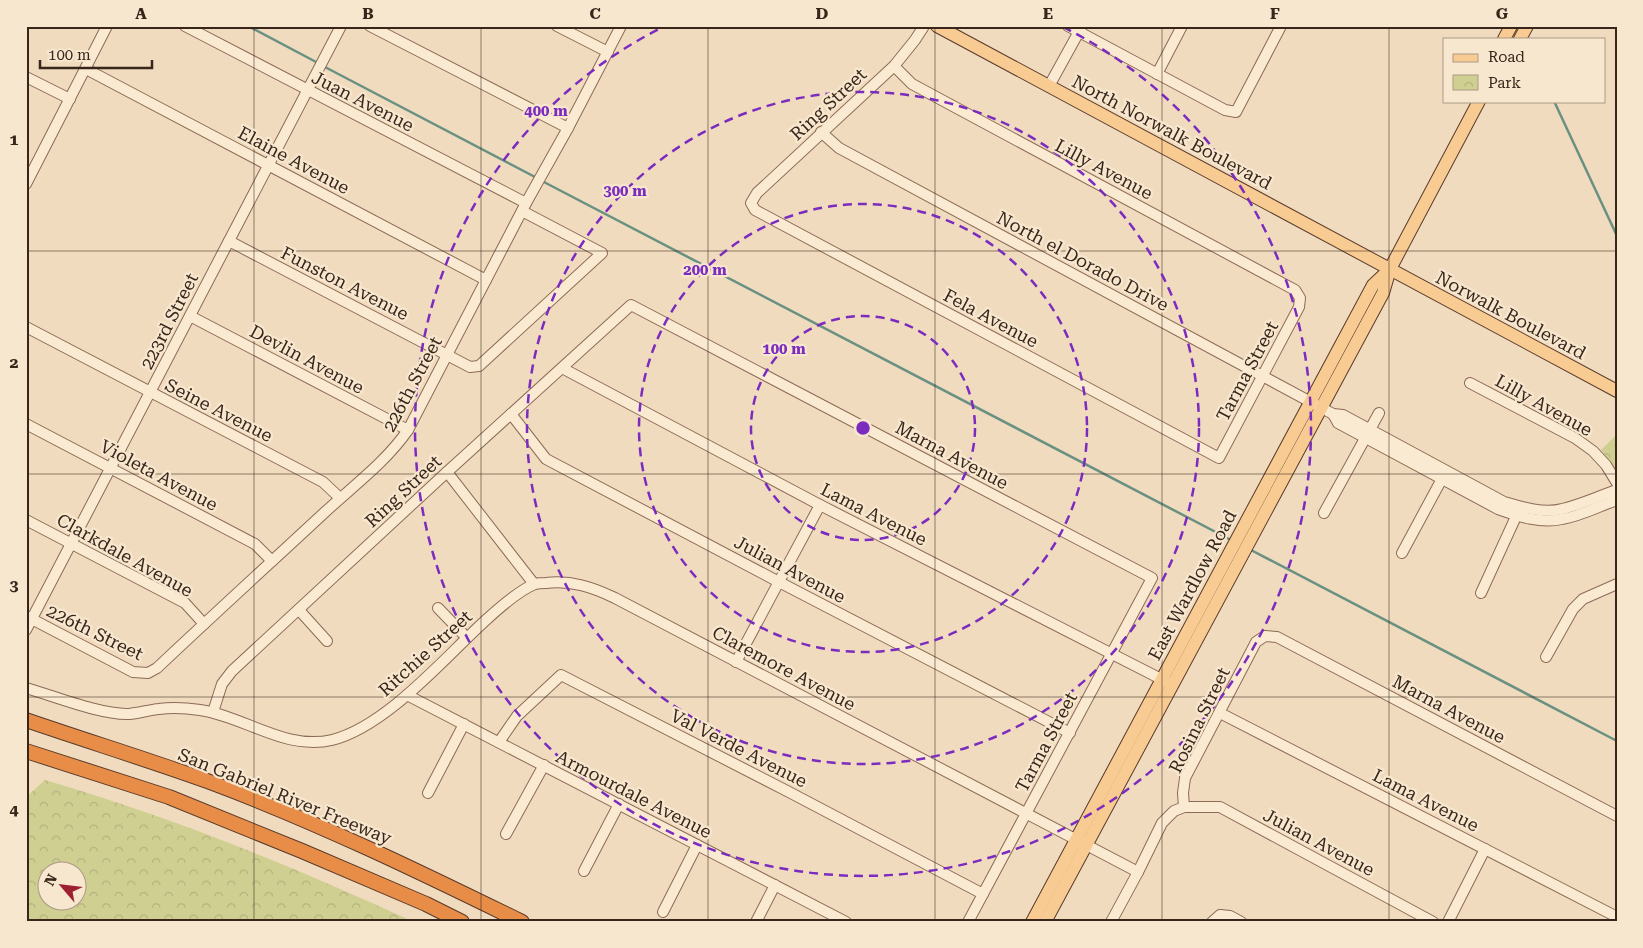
<svg xmlns="http://www.w3.org/2000/svg" width="1643" height="948" font-family="'Roboto Serif',serif">
  <style>
    .park { fill: url(#park-crowns); fill-rule: evenodd }
    .lines { fill: none; stroke-linecap: round; stroke-linejoin: round }
    .stream { stroke: #699182; stroke-width: 2.5 }
    .minor-casing { stroke: #8b6b56; stroke-width: 12 }
    .major-casing { stroke: #583a2b; stroke-width: 14 }
    .highway-casing { stroke: #583a2b; stroke-width: 16 }
    .minor { stroke: #fbead2; stroke-width: 10 }
    .major { stroke: #f8cb93; stroke-width: 12 }
    .highway { stroke: #e78d48; stroke-width: 14 }
    .grid { fill: none; stroke: #39261b; stroke-width: 1; stroke-opacity: 0.55 }
    .ring { fill: none; stroke: #7b2cbf; stroke-width: 2.5; stroke-dasharray: 9 6 }
    .labels { text-anchor: middle; dominant-baseline: central; stroke-width: 4.5; stroke-linejoin: round; paint-order: stroke }
    .street-label { font-size: 18px; fill: #39261b; stroke: #f8e7cf }
    .centre { fill: #7b2cbf; stroke: #f8e7cf; stroke-width: 2.5 }
    .ring-label { font-size: 15px; text-anchor: middle; font-weight: bold; fill: #7b2cbf; stroke: #f8e7cf; stroke-width: 4.5; stroke-linejoin: round; paint-order: stroke }
    .neatline { fill: none; stroke: #39261b; stroke-width: 2 }
    .grid-label { font-size: 16px; text-anchor: middle; font-weight: bold; fill: #39261b }
  </style>
  <defs>
    <pattern id="park-crowns" width="20" height="18" patternUnits="userSpaceOnUse" patternTransform="scale(1.25)"><rect width="20" height="18" fill="#d0cf92"/><path d="M2 6a3 3 0 1 1 6 0M12 15a3 3 0 1 1 6 0" fill="none" stroke="#b3b27d"/></pattern>
  </defs>
  <rect width="100%" height="100%" fill="#f1dbbe"/>
  <!-- park -->
  <g class="park">
    <path d="M1617 434V470L1601 450Z"/>
    <path d="M45 780C172 817 295 867 414 922H26V797ZM48 870H78V900H48Z"/>
  </g>
  <g class="lines">
    <!-- stream -->
    <g class="stream">
      <path d="M248 26 318 63"/>
      <path d="M323 66 537 178"/>
      <path d="M1554 101 1617 236"/>
      <path d="M542 181 1231 540"/>
      <path d="M1249 549 1617 741"/>
    </g>
    <defs>
      <g id="minor">
        <path d="M185 26 526 203"/>
        <path d="M370 26 568 128"/>
        <path d="M557 26 608 52"/>
        <path d="M1068 26 1225 110 1236 112 1281 26"/>
        <path d="M894 66 912 84 1295 290 1300 298 1299 307 1219 458 755 210 751 203 757 193 894 66 915 40 924 26"/>
        <path d="M86 69 486 280"/>
        <path d="M1157 74 1182 26"/>
        <path d="M26 77 70 99"/>
        <path d="M1049 86 1081 28"/>
        <path d="M821 132 839 148 1333 414 1343 415 1504 502C1521 507 1544 514 1562 509 1580 505 1599 496 1617 490"/>
        <path d="M26 184 107 26"/>
        <path d="M229 241 470 367 479 366 602 253 522 211"/>
        <path d="M190 316 408 430"/>
        <path d="M26 327 323 482 340 498"/>
        <path d="M562 368 820 505 1167 682"/>
        <path d="M1470 383 1575 438 1593 451 1606 465 1617 483"/>
        <path d="M511 414 546 459 779 582 1070 733"/>
        <path d="M1333 414 1338 423 1498 509C1518 516 1540 524 1562 519 1581 516 1599 506 1617 500"/>
        <path d="M26 424 255 544 272 561"/>
        <path d="M447 472 534 584"/>
        <path d="M1324 513 1379 413"/>
        <path d="M26 520 185 603 204 624"/>
        <path d="M1402 553 1444 475"/>
        <path d="M1481 593 1519 510"/>
        <path d="M438 608 467 638"/>
        <path d="M299 610 327 641"/>
        <path d="M26 616 133 672 148 673 157 668C212 616 268 565 324 513 353 486 385 463 408 430L526 203 568 128 621 26"/>
        <path d="M26 630 341 26"/>
        <path d="M1546 657 1573 609 1583 599 1617 584"/>
        <path d="M736 662 820 505"/>
        <path d="M26 688C54 696 101 715 129 714 139 713 149 710 159 709 172 707 187 708 200 710 244 716 285 751 332 740 387 726 444 658 486 620 498 609 519 590 535 584 538 583 542 583 546 583 571 580 592 587 615 598L1138 872"/>
        <path d="M407 695 846 922"/>
        <path d="M213 712 222 684 232 671 447 472 631 305 1152 578 968 922"/>
        <path d="M1220 713 1617 917"/>
        <path d="M499 742 517 716 561 675 789 792 983 894"/>
        <path d="M428 793 464 724"/>
        <path d="M1184 807H1220L1433 922"/>
        <path d="M506 834 544 765"/>
        <path d="M584 871 619 804"/>
        <path d="M663 912 697 845"/>
        <path d="M756 922 775 885"/>
        <path d="M1111 922 1138 872 1162 823 1174 811 1184 807 1183 793 1185 778 1256 642 1265 636 1277 637 1617 816"/>
        <path d="M1212 922 1220 915 1230 916 1241 922"/>
        <path d="M1448 922 1485 849"/>
      </g>
      <g id="major">
        <path d="M937 26 1617 391"/>
        <path d="M1504 39 1511 26"/>
        <path d="M1520 39 1527 26"/>
        <path d="M1032 922 1373 285 1390 269"/>
        <path d="M1045 922 1383 293 1390 269 1479 101"/>
      </g>
      <g id="highway">
        <path d="M26 720C87 741 149 760 210 782 317 822 420 872 522 922"/>
        <path d="M26 751 169 797 302 851 426 904 462 922"/>
      </g>
    </defs>
    <!-- minor casing -->
    <use href="#minor" class="minor-casing"/>
    <!-- major casing -->
    <use href="#major" class="major-casing"/>
    <!-- highway casing -->
    <use href="#highway" class="highway-casing"/>
    <!-- minor -->
    <use href="#minor" class="minor"/>
    <!-- major -->
    <use href="#major" class="major"/>
    <!-- highway -->
    <use href="#highway" class="highway"/>
  </g>
  <!-- grid -->
  <path class="grid" d="M254 26V922M481 26V922M708 26V922M935 26V922M1162 26V922M1389 26V922M26 251H1617M26 474H1617M26 697H1617"/>
  <!-- distance rings -->
  <g class="ring">
    <circle cx="863" cy="428" r="112"/>
    <circle cx="863" cy="428" r="224"/>
    <circle cx="863" cy="428" r="336"/>
    <path d="M1063 27A448 448 0 1 1 663 27"/>
  </g>
  <g class="labels">
    <!-- street labels -->
    <g class="street-label">
      <text transform="translate(363 101) rotate(27)">Juan Avenue</text>
      <text transform="translate(828 104) rotate(-43)">Ring Street</text>
      <text transform="translate(1172 132) rotate(28)">North Norwalk Boulevard</text>
      <text transform="translate(294 160) rotate(28)">Elaine Avenue</text>
      <text transform="translate(1104 169) rotate(28)">Lilly Avenue</text>
      <text transform="translate(1083 261) rotate(28)">North el Dorado Drive</text>
      <text transform="translate(345 283) rotate(27)">Funston Avenue</text>
      <text transform="translate(1511 315) rotate(28)">Norwalk Boulevard</text>
      <text transform="translate(991 318) rotate(28)">Fela Avenue</text>
      <text transform="translate(169 321) rotate(-63)">223rd Street</text>
      <text transform="translate(307 359) rotate(28)">Devlin Avenue</text>
      <text transform="translate(1247 371) rotate(-62)">Tarma Street</text>
      <text transform="translate(412 384) rotate(-62)">226th Street</text>
      <text transform="translate(1544 405) rotate(29)">Lilly Avenue</text>
      <text transform="translate(219 410) rotate(27)">Seine Avenue</text>
      <text transform="translate(952 455) rotate(28)">Marna Avenue</text>
      <text transform="translate(159 475) rotate(28)">Violeta Avenue</text>
      <text transform="translate(403 491) rotate(-43)">Ring Street</text>
      <text transform="translate(874 514) rotate(27)">Lama Avenue</text>
      <text transform="translate(125 555) rotate(29)">Clarkdale Avenue</text>
      <text transform="translate(790 569) rotate(28)">Julian Avenue</text>
      <text transform="translate(1192 585) rotate(-62)">East Wardlow Road</text>
      <text transform="translate(95 632) rotate(26)">226th Street</text>
      <text transform="translate(425 653) rotate(-42)">Ritchie Street</text>
      <text transform="translate(784 668) rotate(28)">Claremore Avenue</text>
      <text transform="translate(1449 709) rotate(28)">Marna Avenue</text>
      <text transform="translate(1199 720) rotate(-64)">Rosina Street</text>
      <text transform="translate(1046 742) rotate(-62)">Tarma Street</text>
      <text transform="translate(739 748) rotate(27)">Val Verde Avenue</text>
      <text transform="translate(634 794) rotate(27)">Armourdale Avenue</text>
      <text transform="translate(285 796) rotate(22)">San Gabriel River Freeway</text>
      <text transform="translate(1426 800) rotate(27)">Lama Avenue</text>
      <text transform="translate(1319 842) rotate(28)">Julian Avenue</text>
    </g>
  </g>
  <circle cx="863" cy="428" r="8" class="centre"/>
  <g class="ring-label">
    <text x="546" y="116">400 m</text>
    <text x="625" y="196">300 m</text>
    <text x="705" y="275">200 m</text>
    <text x="784" y="354">100 m</text>
  </g>
  <!-- border -->
  <rect width="1643" height="948" fill="none" stroke="#f8e7cf" stroke-width="55"/>
  <!-- legend -->
  <rect x="1443" y="38" width="162" height="65" fill="#f8e7cf" stroke="#ac9a87"/>
  <rect x="1453" y="54" width="25" height="8" fill="#f8cb93" stroke="#ac9a87"/>
  <text x="1488" y="62" font-size="15" fill="#39261b">Road</text>
  <rect x="1453" y="75" width="25" height="15" fill="url(#park-crowns)" stroke="#ac9a87"/>
  <text x="1488" y="88" font-size="15" fill="#39261b">Park</text>
  <!-- north arrow -->
  <g transform="translate(62 886) rotate(298)"><circle r="24" fill="#f8e7cf" stroke="#ac9a87"/>
  <path d="M0-4L9 19L0 12L-9 19Z" fill="#9e2132"/>
  <text y="-8" font-size="14" font-weight="bold" text-anchor="middle" fill="#39261b">N</text>
  </g>
  <!-- scale -->
  <path d="M40 60v8h112v-8" fill="none" stroke="#39261b" stroke-width="2.5"/>
  <text x="48" y="60" font-size="15" fill="#39261b" stroke="#f8e7cf" stroke-width="4" paint-order="stroke">100 m</text>
  <rect x="28" y="28" width="1588" height="892" class="neatline"/>
  <g class="grid-label">
    <text x="141" y="19">A</text>
    <text x="368" y="19">B</text>
    <text x="595" y="19">C</text>
    <text x="822" y="19">D</text>
    <text x="1048" y="19">E</text>
    <text x="1275" y="19">F</text>
    <text x="1502" y="19">G</text>
    <text x="14" y="145">1</text>
    <text x="14" y="368">2</text>
    <text x="14" y="591">3</text>
    <text x="14" y="815">4</text>
  </g>
</svg>
